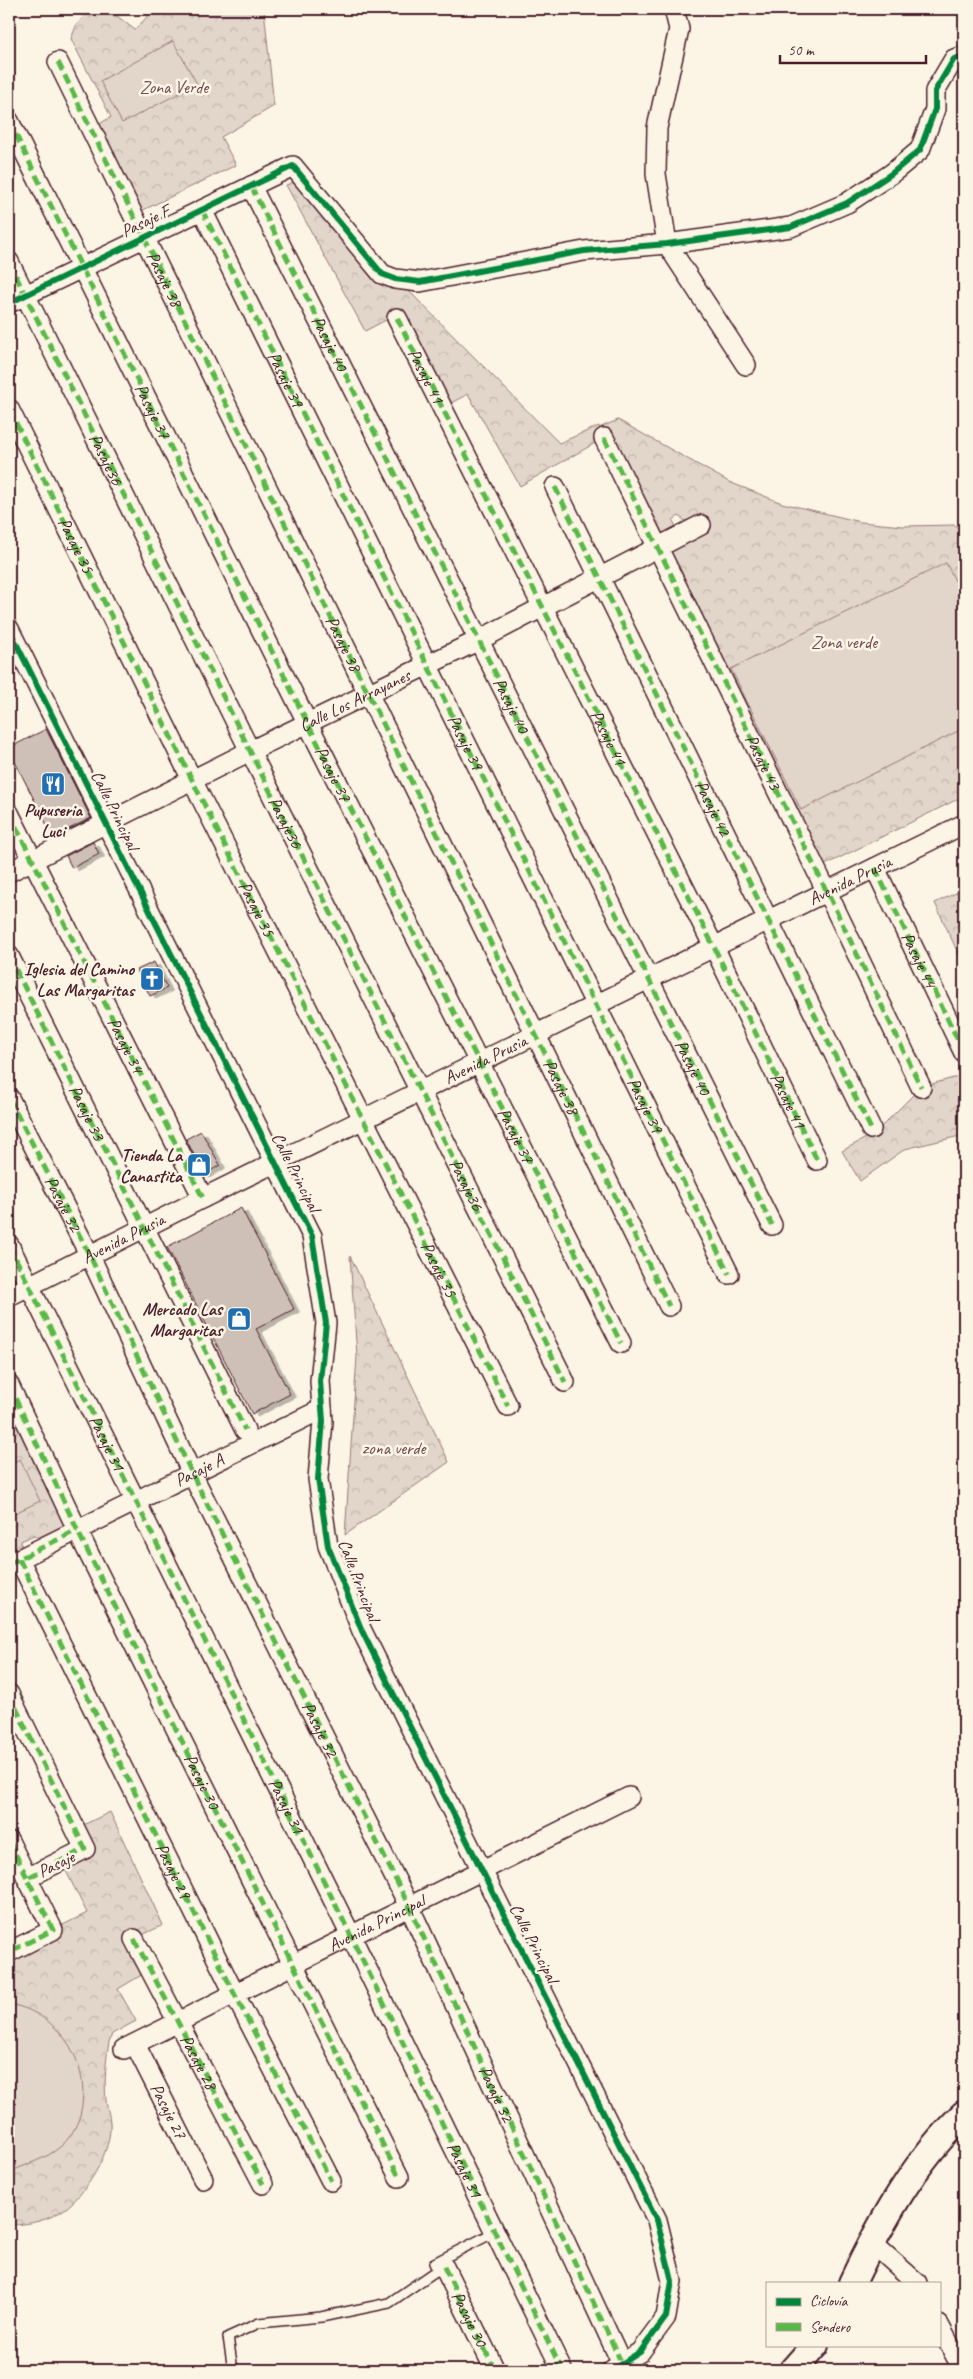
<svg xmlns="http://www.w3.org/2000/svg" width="973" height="2379" font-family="Caveat,sans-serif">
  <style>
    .park { fill: url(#park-crowns); stroke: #967a7a }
    .pitch { fill: #e2d5ca; stroke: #967a7a }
    .building { fill: #cfc0b7; stroke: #4a1f2b; filter: url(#shadow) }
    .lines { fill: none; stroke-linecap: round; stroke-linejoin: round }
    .lane-casing { stroke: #4a1f2b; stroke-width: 12 }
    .street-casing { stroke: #4a1f2b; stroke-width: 22 }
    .secondary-casing { stroke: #4a1f2b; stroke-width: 30 }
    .lane { stroke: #fcf5e5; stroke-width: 9 }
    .street { stroke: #fcf5e5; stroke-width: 19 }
    .secondary { stroke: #fcf5e5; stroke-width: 26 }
    .quiet { stroke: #58b947; stroke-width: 5; stroke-dasharray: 10 5; stroke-linecap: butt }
    .cycleway-casing { stroke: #fcf5e5; stroke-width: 9 }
    .cycleway { stroke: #00873e; stroke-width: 6 }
    .labels { text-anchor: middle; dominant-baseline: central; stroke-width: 5; stroke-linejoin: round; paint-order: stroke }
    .park-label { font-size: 18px; fill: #704c53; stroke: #fcf5e5 }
    .street-label { font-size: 18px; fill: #4a1f2b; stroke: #fcf5e5 }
    .poi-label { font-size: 18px; font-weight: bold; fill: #4a1f2b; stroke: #fcf5e5; text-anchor: end }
  </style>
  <defs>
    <pattern id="park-crowns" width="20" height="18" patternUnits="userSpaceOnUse" patternTransform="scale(1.25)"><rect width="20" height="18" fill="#e2d5ca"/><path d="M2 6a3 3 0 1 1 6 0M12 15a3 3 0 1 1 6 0" fill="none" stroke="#c3b6ae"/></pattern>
    <filter id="shadow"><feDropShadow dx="5.5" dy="3" stdDeviation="0" flood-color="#0004"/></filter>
  </defs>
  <rect width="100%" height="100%" fill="#fcf5e5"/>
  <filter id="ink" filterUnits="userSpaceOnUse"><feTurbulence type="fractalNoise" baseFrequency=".02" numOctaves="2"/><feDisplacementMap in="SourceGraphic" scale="10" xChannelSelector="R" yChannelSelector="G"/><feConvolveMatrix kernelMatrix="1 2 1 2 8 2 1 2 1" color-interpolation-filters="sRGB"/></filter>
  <g filter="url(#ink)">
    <!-- park -->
    <g class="park">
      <path d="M89 9H108L135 30 154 9H264L274 106 221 137 236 165 133 215 91 129 111 117 71 39 76 26Z"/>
      <path d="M295 182 374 279 390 289 408 290 559 443 599 426 604 438 520 486 468 394 436 411 386 320 365 331 286 185Z"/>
      <path d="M618 420 729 482 782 503 861 522 903 526 954 525 962 528 964 533V796L821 867 666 553 697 518 685 521 679 516 673 520 676 528 656 539 601 427Z"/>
      <path d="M964 889V966L935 903Z"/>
      <path d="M964 1075V1135L905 1149 860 1181 842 1151 875 1133 921 1087Z"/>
      <path d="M350 1256 449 1462 345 1535 357 1356Z"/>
      <path d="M9 1385 77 1530 45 1542 34 1535 21 1541 22 1553 9 1561Z"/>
      <path d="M110 1812 163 1925 134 1939 150 1970 118 1989 136 2021 112 2034 109 2042C106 2060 104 2081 106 2100 107 2110 111 2118 110 2129 109 2155 87 2192 66 2208 51 2220 28 2225 9 2225V1952L87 1913 61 1861 85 1849 75 1829Z"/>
    </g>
    <!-- pitch -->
    <g class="pitch">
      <path d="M173 41 197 84 122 123 100 81Z"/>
      <path d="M946 563 964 598V728L801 810 731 669Z"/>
      <path d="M20 1459 40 1501 9 1516V1464Z"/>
      <path d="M9 2004C60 2013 93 2065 80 2115 77 2126 69 2140 60 2147 46 2159 25 2165 9 2172Z"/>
    </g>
    <!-- building -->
    <g class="building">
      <path d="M46 729 91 818 53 837 9 750V748Z"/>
      <path d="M93 842 99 854 72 868 66 856Z"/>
      <path d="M154 962 167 988 150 996 137 970Z"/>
      <path d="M201 1131 220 1165 204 1175 186 1139Z"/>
      <path d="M241 1208 294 1309 256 1329 290 1394 252 1414 167 1247Z"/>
    </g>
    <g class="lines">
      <defs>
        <path id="lane" d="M233 2370 228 2337 259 2323 321 2317 389 2303 437 2270 434 2263 495 2232"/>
        <g id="street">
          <path d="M674 9 679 29 657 128 656 174 667 244 746 365"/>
          <path id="s1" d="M58 62 669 1306"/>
          <path id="s2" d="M9 121 308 724 621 1343"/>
          <path d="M251 186 772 1225"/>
          <path id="s3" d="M202 210 729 1274"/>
          <path id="s4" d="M9 262 250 751 565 1382"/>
          <path d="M9 303 293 166 382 274 395 279 420 282 584 251 667 244 791 227 847 203 891 174 920 150 935 109V91L954 59 964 56"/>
          <path d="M397 318 714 947 817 1160"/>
          <path d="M9 409 201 798 508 1406"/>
          <path id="s5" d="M604 438 827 892 921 1087"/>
          <path id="s6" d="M555 487 871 1129"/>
          <path d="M9 629 312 1236 326 1323 320 1381 323 1421 318 1479 328 1546 362 1631 657 2220 672 2281 666 2317 640 2352 612 2370"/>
          <path d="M9 813 203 1198"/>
          <path d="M875 868 964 1053"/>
          <path id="s7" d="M9 872 250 751 479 640 701 525"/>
          <path id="s8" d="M9 956 245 1430"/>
          <path d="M9 1098 90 1256 195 1480 410 1908 622 2364"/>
          <path d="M9 1245 351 1936 562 2370"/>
          <path id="s9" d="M9 1296 203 1198 964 824"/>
          <path d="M9 1385 83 1542 399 2177"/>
          <path id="s10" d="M19 1559 234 1993 331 2181"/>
          <path id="s11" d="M9 1564 322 1409"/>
          <path d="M9 1694 85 1849 27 1878"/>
          <path d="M9 1841 53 1930 9 1952"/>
          <path d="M134 1939 263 2184"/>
          <path id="s12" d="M135 2044 203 2179"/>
          <path id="s13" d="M124 2049 629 1797"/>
          <path d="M871 2242 917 2283"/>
          <path d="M444 2267 495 2370"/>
          <path d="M939 2325 963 2370"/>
        </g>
        <g id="secondary">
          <path d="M852 2283C881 2222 915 2160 964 2114"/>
          <path d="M793 2370 815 2345"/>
        </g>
      </defs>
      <!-- lane casing -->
      <use href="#lane" class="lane-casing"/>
      <!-- street casing -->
      <use href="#street" class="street-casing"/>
      <!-- secondary casing -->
      <use href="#secondary" class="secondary-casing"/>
      <!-- lane -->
      <use href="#lane" class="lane"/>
      <!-- street -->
      <use href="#street" class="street"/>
      <!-- secondary -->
      <use href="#secondary" class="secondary"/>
      <!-- quiet -->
      <g class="quiet">
        <path d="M58 62 669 1306"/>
        <path d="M9 121 308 724 621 1343"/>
        <path id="s14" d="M251 186 772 1225"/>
        <path d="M202 210 729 1274"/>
        <path d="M9 262 250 751 565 1382"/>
        <path id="s15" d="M397 318 714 947 817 1160"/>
        <path id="s16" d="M9 409 201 798 508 1406"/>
        <path d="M604 438 827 892 921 1087"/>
        <path d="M555 487 871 1129"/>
        <path id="s17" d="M9 813 203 1198"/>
        <path id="s18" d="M875 868 964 1053"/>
        <path d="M9 956 245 1430"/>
        <path id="s19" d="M9 1098 90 1256 195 1480 410 1908 622 2364"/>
        <path id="s20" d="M9 1245 351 1936 562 2370"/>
        <path id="s21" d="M9 1385 83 1542 399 2177"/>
        <path d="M19 1559 234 1993 331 2181"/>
        <path d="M9 1564 77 1530"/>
        <path d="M9 1694 85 1849 27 1878"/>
        <path d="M9 1841 53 1930 9 1952"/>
        <path id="s22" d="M134 1939 263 2184"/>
        <path id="s23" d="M444 2267 495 2370"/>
      </g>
      <defs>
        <g id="cycleway">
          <path d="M9 303 293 166 382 274 395 279 420 282 584 251 667 244 791 227 847 203 891 174 920 150 935 109V91L954 59 964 56"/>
          <path d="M9 629 312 1236 326 1323 320 1381 323 1421 318 1479 328 1546 362 1631 657 2220 672 2281 666 2317 640 2352 612 2370"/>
        </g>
      </defs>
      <!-- cycleway casing -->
      <use href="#cycleway" class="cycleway-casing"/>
      <!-- cycleway -->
      <use href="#cycleway" class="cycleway"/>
    </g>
  </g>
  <!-- icons -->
  <defs>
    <symbol id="restaurant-square" viewBox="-11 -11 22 22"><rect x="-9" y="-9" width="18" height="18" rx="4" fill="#1f6fb2" stroke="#fcf5e5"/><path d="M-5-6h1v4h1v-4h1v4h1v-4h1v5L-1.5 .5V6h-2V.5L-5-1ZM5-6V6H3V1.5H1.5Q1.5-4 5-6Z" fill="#fff"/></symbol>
    <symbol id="church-square" viewBox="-11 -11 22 22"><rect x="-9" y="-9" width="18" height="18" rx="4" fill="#1f6fb2" stroke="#fcf5e5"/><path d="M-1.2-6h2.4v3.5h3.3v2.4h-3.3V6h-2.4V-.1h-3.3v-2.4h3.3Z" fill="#fff"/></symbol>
    <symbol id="shop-square" viewBox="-11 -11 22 22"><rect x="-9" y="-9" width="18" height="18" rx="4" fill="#1f6fb2" stroke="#fcf5e5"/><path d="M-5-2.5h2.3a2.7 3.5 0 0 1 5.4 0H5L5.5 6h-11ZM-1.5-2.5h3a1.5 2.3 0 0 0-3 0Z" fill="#fff"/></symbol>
  </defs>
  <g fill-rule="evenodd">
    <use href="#restaurant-square" x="39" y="770" width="28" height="28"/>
    <use href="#church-square" x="138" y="965" width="28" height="28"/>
    <use href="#shop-square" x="185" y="1151" width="28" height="28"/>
    <use href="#shop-square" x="225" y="1305" width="28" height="28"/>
  </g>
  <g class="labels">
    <!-- park labels -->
    <g class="park-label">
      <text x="174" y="87">Zona Verde</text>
      <text x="844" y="642">Zona verde</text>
      <text x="394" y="1448">zona verde</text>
    </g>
    <!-- street labels -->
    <g class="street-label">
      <text transform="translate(145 221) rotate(-26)">Pasaje F</text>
      <text stroke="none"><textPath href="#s1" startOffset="242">Pasaje 38</textPath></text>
      <text stroke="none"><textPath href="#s14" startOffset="176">Pasaje 40</textPath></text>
      <text stroke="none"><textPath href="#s15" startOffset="65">Pasaje 41</textPath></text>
      <text stroke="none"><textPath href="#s3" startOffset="189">Pasaje 39</textPath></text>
      <text stroke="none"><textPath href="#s2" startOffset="324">Pasaje 37</textPath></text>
      <text stroke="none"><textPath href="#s4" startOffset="220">Pasaje36</textPath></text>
      <text stroke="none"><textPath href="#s16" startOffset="152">Pasaje 35</textPath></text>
      <text stroke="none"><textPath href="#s1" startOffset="648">Pasaje 38</textPath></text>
      <text stroke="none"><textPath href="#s7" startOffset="386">Calle Los Arrayanes</textPath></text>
      <text stroke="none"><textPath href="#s14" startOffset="581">Pasaje 40</textPath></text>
      <text stroke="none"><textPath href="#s15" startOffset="470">Pasaje 41</textPath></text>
      <text stroke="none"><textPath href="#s3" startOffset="594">Pasaje 39</textPath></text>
      <text stroke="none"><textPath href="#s5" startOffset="361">Pasaje 43</textPath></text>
      <text stroke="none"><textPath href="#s2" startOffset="729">Pasaje 37</textPath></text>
      <text stroke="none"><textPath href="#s6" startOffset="358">Pasaje 42</textPath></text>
      <text transform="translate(115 810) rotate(64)">Calle Principal</text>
      <text stroke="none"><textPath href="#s4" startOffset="625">Pasaje36</textPath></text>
      <text stroke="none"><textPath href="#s9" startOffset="938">Avenida Prusia</textPath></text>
      <text stroke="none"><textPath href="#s16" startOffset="558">Pasaje 35</textPath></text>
      <text stroke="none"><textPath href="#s18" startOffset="102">Pasaje 44</textPath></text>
      <text stroke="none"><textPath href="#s17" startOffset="260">Pasaje 34</textPath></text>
      <text stroke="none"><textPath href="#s9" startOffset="532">Avenida Prusia</textPath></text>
      <text stroke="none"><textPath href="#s14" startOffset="986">Pasaje 40</textPath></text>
      <text stroke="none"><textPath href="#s1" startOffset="1142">Pasaje 38</textPath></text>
      <text stroke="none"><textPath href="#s15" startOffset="875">Pasaje 41</textPath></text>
      <text stroke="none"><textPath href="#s3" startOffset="999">Pasaje 39</textPath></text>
      <text stroke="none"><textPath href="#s8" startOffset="175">Pasaje 33</textPath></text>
      <text stroke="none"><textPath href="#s2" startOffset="1134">Pasaje 37</textPath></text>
      <text transform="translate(296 1172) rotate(63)">Calle Principal</text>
      <text stroke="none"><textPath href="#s4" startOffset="1030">Pasaje36</textPath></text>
      <text stroke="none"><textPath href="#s19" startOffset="119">Pasaje 32</textPath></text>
      <text stroke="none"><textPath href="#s9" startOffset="128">Avenida Prusia</textPath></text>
      <text stroke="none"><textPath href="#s16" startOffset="962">Pasaje 35</textPath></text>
      <text stroke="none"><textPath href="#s20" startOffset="221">Pasaje 31</textPath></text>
      <text stroke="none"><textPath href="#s11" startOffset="212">Pasaje A</textPath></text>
      <text transform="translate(359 1580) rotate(69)">Calle Principal</text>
      <text stroke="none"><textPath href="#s19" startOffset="704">Pasaje 32</textPath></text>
      <text stroke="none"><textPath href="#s21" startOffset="441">Pasaje 30</textPath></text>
      <text stroke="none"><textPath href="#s20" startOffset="626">Pasaje 31</textPath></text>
      <text transform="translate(56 1864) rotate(-26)">Pasaje</text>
      <text stroke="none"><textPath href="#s10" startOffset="348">Pasaje 29</textPath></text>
      <text stroke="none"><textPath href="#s13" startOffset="282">Avenida Principal</textPath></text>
      <text transform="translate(534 1943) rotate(63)">Calle Principal</text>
      <text stroke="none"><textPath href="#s22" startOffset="139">Pasaje 28</textPath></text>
      <text stroke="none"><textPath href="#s19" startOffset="1109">Pasaje 32</textPath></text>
      <text stroke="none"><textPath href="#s12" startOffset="75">Pasaje 27</textPath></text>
      <text stroke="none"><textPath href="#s20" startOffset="1031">Pasaje 31</textPath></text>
      <text stroke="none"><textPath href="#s23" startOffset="58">Pasaje 30</textPath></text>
    </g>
    <!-- poi labels -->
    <g class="poi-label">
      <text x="53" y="810" text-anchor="middle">Pupuseria<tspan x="53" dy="21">Luci</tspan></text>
      <text x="134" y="969">Iglesia del Camino<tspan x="134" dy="21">Las Margaritas</tspan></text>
      <text x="182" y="1155">Tienda La<tspan x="182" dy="21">Canastita</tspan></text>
      <text x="222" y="1309">Mercado Las<tspan x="222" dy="21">Margaritas</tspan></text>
    </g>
  </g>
  <!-- margin -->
  <rect width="973" height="2379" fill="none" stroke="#fcf5e5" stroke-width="30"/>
  <rect x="15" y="15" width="943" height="2349" fill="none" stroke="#4a1f2b" stroke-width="2" filter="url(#ink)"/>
  <!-- legend -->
  <rect x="766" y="2282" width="175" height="65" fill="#fcf5e5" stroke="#b59f9b"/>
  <rect x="776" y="2298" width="25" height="8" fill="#00873e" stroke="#b59f9b"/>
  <text x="810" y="2306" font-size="15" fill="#4a1f2b">Ciclovía</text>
  <rect x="776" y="2323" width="25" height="8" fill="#58b947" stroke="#b59f9b"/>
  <text x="810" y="2332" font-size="15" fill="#4a1f2b">Sendero</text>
  <!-- scale -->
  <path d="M780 55v8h146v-8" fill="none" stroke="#4a1f2b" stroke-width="2.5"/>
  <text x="788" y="55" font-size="15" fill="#4a1f2b" stroke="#fcf5e5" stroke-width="4" paint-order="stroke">50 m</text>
</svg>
